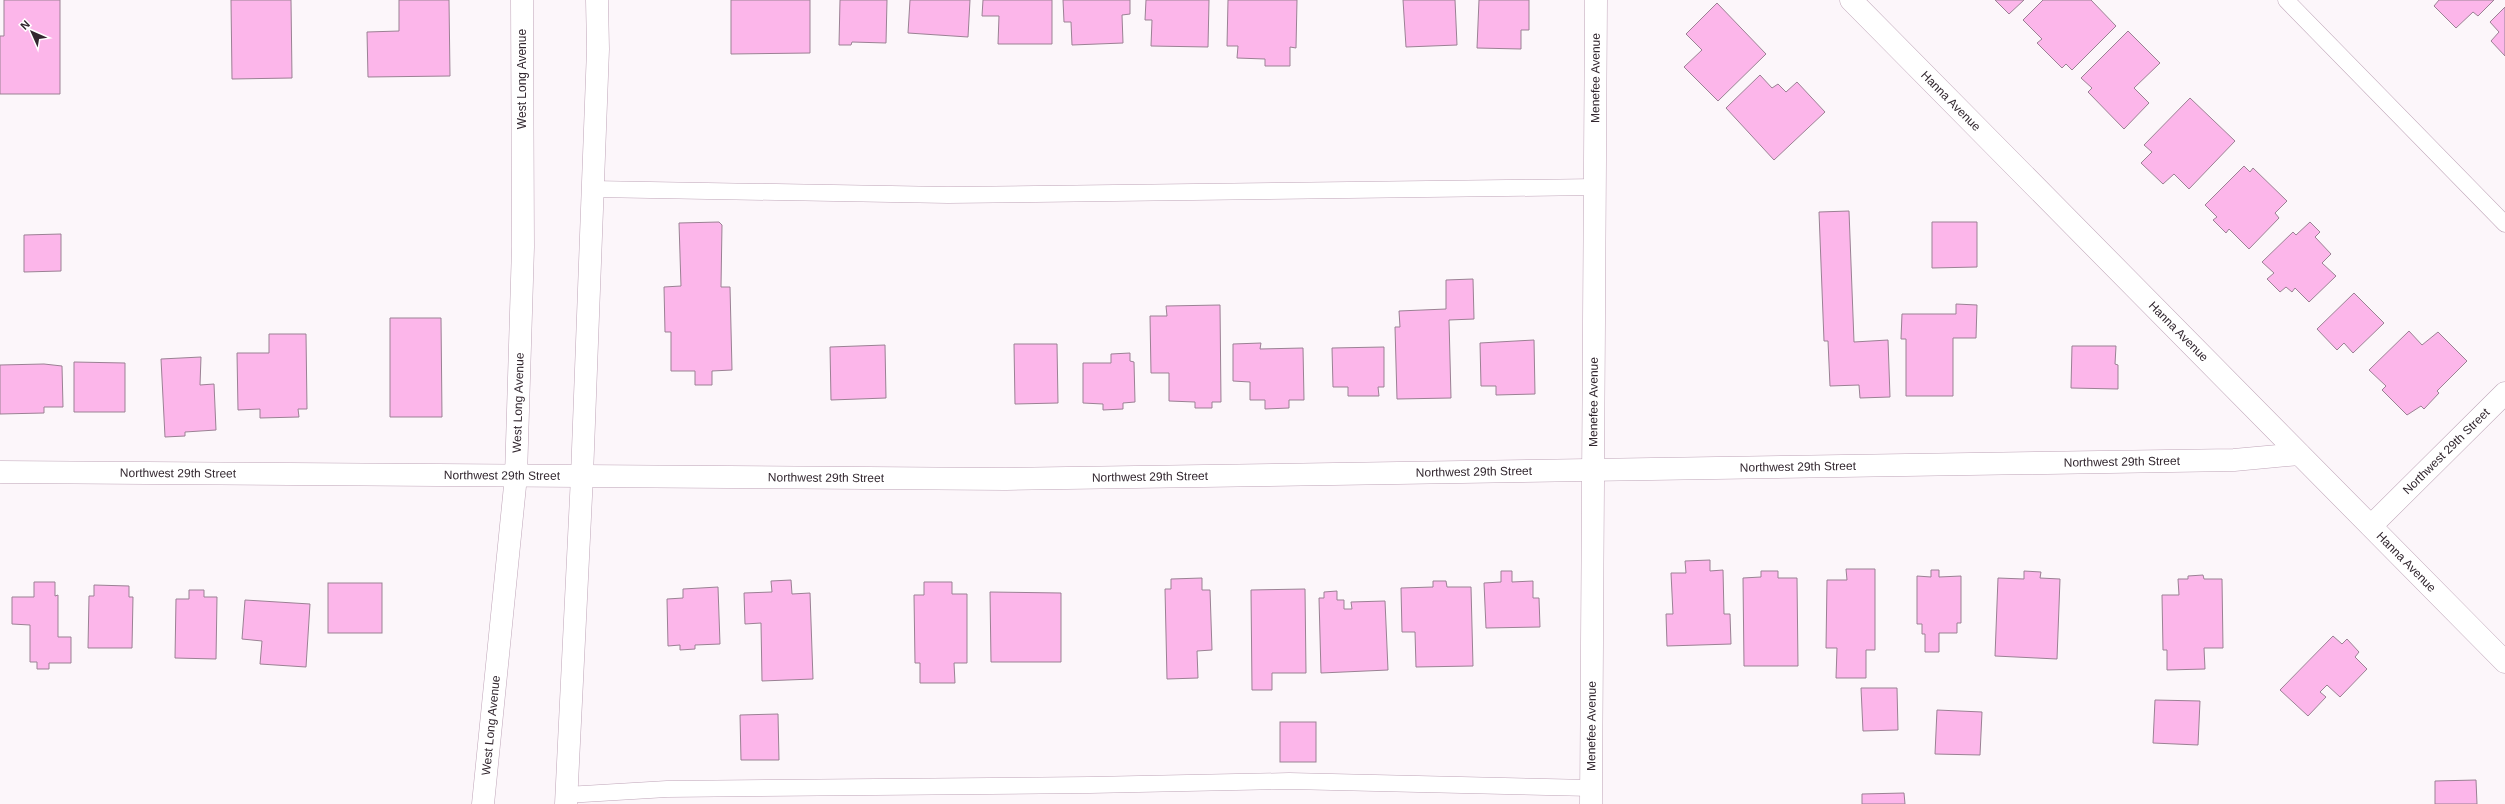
<svg xmlns="http://www.w3.org/2000/svg" width="2505" height="804" font-family="Helvetica,sans-serif">
  <style>
    .building { fill: #fcb6ea; stroke: #9b8194 }
    .lines { fill: none; stroke-linecap: round; stroke-linejoin: round }
    .lane-casing { stroke: #bfa5b8; stroke-width: 17 }
    .street-casing { stroke: #bfa5b8; stroke-width: 23 }
    .secondary-casing { stroke: #bfa5b8; stroke-width: 23 }
    .lane { stroke: #fff; stroke-width: 16 }
    .street { stroke: #fff; stroke-width: 22 }
    .secondary { stroke: #fff; stroke-width: 22 }
    .labels { text-anchor: middle; dominant-baseline: central; stroke-width: 3; stroke-linejoin: round; paint-order: stroke }
    .street-label { font-size: 12px; fill: #32272f; stroke: #fff }
  </style>
  <rect width="100%" height="100%" fill="#fcf6fa"/>
  <!-- building -->
  <g class="building">
    <path d="M4 0H60V94H0V36H4Z"/>
    <path d="M231 0H291L292 78 232 79Z"/>
    <path d="M399 0H449L450 76 368 77 367 32 399 31Z"/>
    <path d="M731 0H810V53L731 54Z"/>
    <path d="M840 0H887L886 43 852 42 851 45H839Z"/>
    <path d="M910 0H970L968 37 908 33Z"/>
    <path d="M983 0H1052V44H998L999 16H982Z"/>
    <path d="M1063 0H1130V14L1122 15 1123 43 1072 45 1071 22H1064Z"/>
    <path d="M1146 0H1209L1208 47 1151 46 1152 20H1145Z"/>
    <path d="M1228 0H1297L1296 48 1290 47V66H1265V59L1237 58 1238 46H1227Z"/>
    <path d="M1403 0H1455L1457 45 1406 47Z"/>
    <path d="M1479 0H1529V30H1521V49L1477 48Z"/>
    <path d="M1995 0H2024L2009 14Z"/>
    <path d="M2043 0H2091L2116 26 2072 70 2066 64 2062 68 2037 43 2042 39 2023 20Z"/>
    <path d="M2439 0H2494L2478 16 2473 12 2456 28 2434 6Z"/>
    <path d="M1717 3 1766 54 1718 101 1684 67 1702 50 1686 34Z"/>
    <path d="M2505 7V56L2491 41 2499 32 2490 22Z"/>
    <path d="M2128 31 2160 63 2134 88 2149 103 2124 129 2088 92 2092 88 2081 78Z"/>
    <path d="M1760 75 1772 88 1778 84 1786 92 1797 82 1825 112 1774 160 1726 108Z"/>
    <path d="M2190 98 2235 141 2189 189 2174 174 2163 184 2141 163 2152 152 2144 145Z"/>
    <path d="M2244 166 2250 172 2253 168 2287 201 2275 213 2279 218 2249 249 2229 229 2226 233 2213 220 2217 217 2205 205Z"/>
    <path d="M1849 211 1854 342 1888 340 1890 397 1860 398 1859 385 1830 386 1828 341H1824L1819 212Z"/>
    <path d="M719 222 722 225 721 287H730L732 370 712 371V385H695V371H671V332H665L664 287 681 286 679 223Z"/>
    <path d="M1932 222H1977V267L1932 268Z"/>
    <path d="M2310 222 2320 232 2315 237 2331 254 2322 263 2336 276 2309 302 2295 288 2292 292 2286 287 2280 292 2267 279 2274 273 2262 262 2293 232 2296 235Z"/>
    <path d="M61 234V271L24 272V235Z"/>
    <path d="M1473 279 1474 319 1449 320 1451 398 1397 399 1395 327H1400L1399 311 1446 309V280Z"/>
    <path d="M2354 293 2384 323 2353 353 2344 343 2337 350 2317 329Z"/>
    <path d="M1956 304 1977 305 1976 338H1953V396H1906V339H1901L1902 314H1956Z"/>
    <path d="M1220 305 1221 402H1212V408H1195V402L1169 401V373H1151L1150 316H1167L1166 306Z"/>
    <path d="M390 318H441L442 417H390Z"/>
    <path d="M2409 331 2422 345 2438 332 2467 361 2437 391 2439 393 2424 409 2421 406 2407 415 2382 390 2386 386 2369 370Z"/>
    <path d="M269 334H306L307 409H298L299 417 260 418V409L238 410 237 353H269Z"/>
    <path d="M1534 340 1535 394 1496 395V386H1481L1480 343Z"/>
    <path d="M1261 343 1260 349 1303 348 1304 400H1289V408L1265 409V400H1250V382L1233 381V344Z"/>
    <path d="M1014 344H1057L1058 403 1015 404Z"/>
    <path d="M885 345 886 398 831 400 830 347Z"/>
    <path d="M2072 346H2116L2115 364 2118 365V389L2071 388Z"/>
    <path d="M1384 347V387H1378L1379 396H1348V387H1333L1332 348Z"/>
    <path d="M1130 353V361L1134 362 1135 402 1123 403V409L1103 410V404L1083 403V363H1111V354Z"/>
    <path d="M201 357 200 385 214 384 216 430 185 432V436L165 437 161 359Z"/>
    <path d="M74 362 125 363V412H74Z"/>
    <path d="M44 364 62 366 63 407H44V413L0 414V365Z"/>
    <path d="M1710 560V571L1723 570 1724 614H1730L1731 644 1667 646 1666 614H1673L1671 573H1686L1685 561Z"/>
    <path d="M1846 569H1875V650H1866V678H1836L1837 648H1826L1827 580H1847Z"/>
    <path d="M1931 570H1939V577L1961 576V623H1957V633H1939V652H1925V634H1922V624H1917V576L1931 577Z"/>
    <path d="M1501 571H1512V582L1533 581V598H1539L1540 627 1486 628 1484 583 1501 582Z"/>
    <path d="M1761 571H1778V578H1797L1798 666H1744L1743 578 1761 577Z"/>
    <path d="M2024 571 2041 572 2040 578 2060 579 2057 659 1995 656 1998 578 2024 579Z"/>
    <path d="M2203 575 2204 579H2222L2223 648H2204L2205 669 2167 670V650H2163L2162 595H2179L2178 579H2188V576Z"/>
    <path d="M1202 578V590H1210L1212 650 1197 651 1198 678 1167 679 1165 589H1171V579Z"/>
    <path d="M791 580 792 594 810 593 813 679 762 681 761 623 745 624 744 593 772 592 771 581Z"/>
    <path d="M1433 581H1446L1447 587H1471L1473 666 1416 667 1415 632H1402L1401 588 1433 587Z"/>
    <path d="M34 582H55V596L58 595V637H71V663H49V669H37V662H30V625L12 624V597H34Z"/>
    <path d="M924 582H952V594H967V663H954L955 683H920V663H915L914 595H924Z"/>
    <rect x="328" y="583" width="54" height="50"/>
    <path d="M94 585 129 586V597H133L132 648H88L89 596H94Z"/>
    <path d="M718 587 720 644 695 645V649L680 650V645L668 646 667 599 683 598V589Z"/>
    <path d="M1305 589 1306 673H1272V690H1252L1251 590Z"/>
    <path d="M189 590H204V597H217L216 659 175 658 176 599H189Z"/>
    <path d="M1337 591V600H1344V609H1352L1351 602 1385 601 1388 670 1321 673 1319 598H1324V592Z"/>
    <path d="M990 592 1061 593V662H991Z"/>
    <path d="M245 600 310 604 306 667 260 664 262 641 242 639Z"/>
    <path d="M2333 636 2342 644 2347 639 2359 652 2355 657 2367 669 2340 697 2327 685 2320 692 2326 697 2308 716 2280 690Z"/>
    <path d="M1861 688H1897L1898 730 1863 731Z"/>
    <path d="M2155 700 2200 701 2198 745 2153 743Z"/>
    <path d="M1937 710 1982 712 1980 755 1935 754Z"/>
    <path d="M778 714 779 760H741L740 715Z"/>
    <rect x="1280" y="722" width="36" height="40"/>
    <path d="M2476 780 2477 804H2435V781Z"/>
    <path d="M1904 793 1905 804H1862V794Z"/>
  </g>
  <g class="lines">
    <defs>
      <g id="lane">
        <path d="M2286 0 2505 224"/>
        <path d="M593 189 948 195 1595 187"/>
        <path d="M566 795 667 789 1090 785 1289 781 1591 788"/>
      </g>
      <g id="street">
        <path id="s1" d="M1851 0 2505 662"/>
        <path id="s2" d="M0 472 1006 479 2234 460 2299 454"/>
        <path id="s3" d="M2371 526 2505 393"/>
        <path id="s4" d="M1591 804 1596 0"/>
      </g>
      <g id="secondary">
        <path id="s5" d="M483 804 516 476 523 247 522 0"/>
        <path d="M566 804 582 476 598 49 597 0"/>
      </g>
    </defs>
    <!-- lane casing -->
    <use href="#lane" class="lane-casing"/>
    <!-- street casing -->
    <use href="#street" class="street-casing"/>
    <!-- secondary casing -->
    <use href="#secondary" class="secondary-casing"/>
    <!-- lane -->
    <use href="#lane" class="lane"/>
    <!-- street -->
    <use href="#street" class="street"/>
    <!-- secondary -->
    <use href="#secondary" class="secondary"/>
  </g>
  <g class="labels">
    <!-- street labels -->
    <g class="street-label">
      <text stroke="none"><textPath href="#s4" startOffset="726">Menefee Avenue</textPath></text>
      <text transform="translate(522 79) rotate(-90)">West Long Avenue</text>
      <text stroke="none"><textPath href="#s1" startOffset="142">Hanna Avenue</textPath></text>
      <text stroke="none"><textPath href="#s1" startOffset="466">Hanna Avenue</textPath></text>
      <text stroke="none"><textPath href="#s4" startOffset="402">Menefee Avenue</textPath></text>
      <text stroke="none"><textPath href="#s5" startOffset="403">West Long Avenue</textPath></text>
      <text stroke="none"><textPath href="#s3" startOffset="106">Northwest 29th Street</textPath></text>
      <text stroke="none"><textPath href="#s2" startOffset="2122">Northwest 29th Street</textPath></text>
      <text stroke="none"><textPath href="#s2" startOffset="1798">Northwest 29th Street</textPath></text>
      <text stroke="none"><textPath href="#s2" startOffset="1474">Northwest 29th Street</textPath></text>
      <text stroke="none"><textPath href="#s2" startOffset="178">Northwest 29th Street</textPath></text>
      <text stroke="none"><textPath href="#s2" startOffset="502">Northwest 29th Street</textPath></text>
      <text stroke="none"><textPath href="#s2" startOffset="1150">Northwest 29th Street</textPath></text>
      <text stroke="none"><textPath href="#s2" startOffset="826">Northwest 29th Street</textPath></text>
      <text stroke="none"><textPath href="#s1" startOffset="790">Hanna Avenue</textPath></text>
      <text stroke="none"><textPath href="#s5" startOffset="79">West Long Avenue</textPath></text>
      <text stroke="none"><textPath href="#s4" startOffset="78">Menefee Avenue</textPath></text>
    </g>
  </g>
  <!-- north arrow -->
  <g transform="translate(32 32) rotate(315)" stroke="#ffffff" stroke-width="3" paint-order="stroke">
  <path d="M0-3L7 15L0 10L-7 15Z" fill="#32272f"/>
  <text y="-6" font-size="11" font-weight="bold" text-anchor="middle" fill="#32272f">N</text>
  </g>
</svg>
